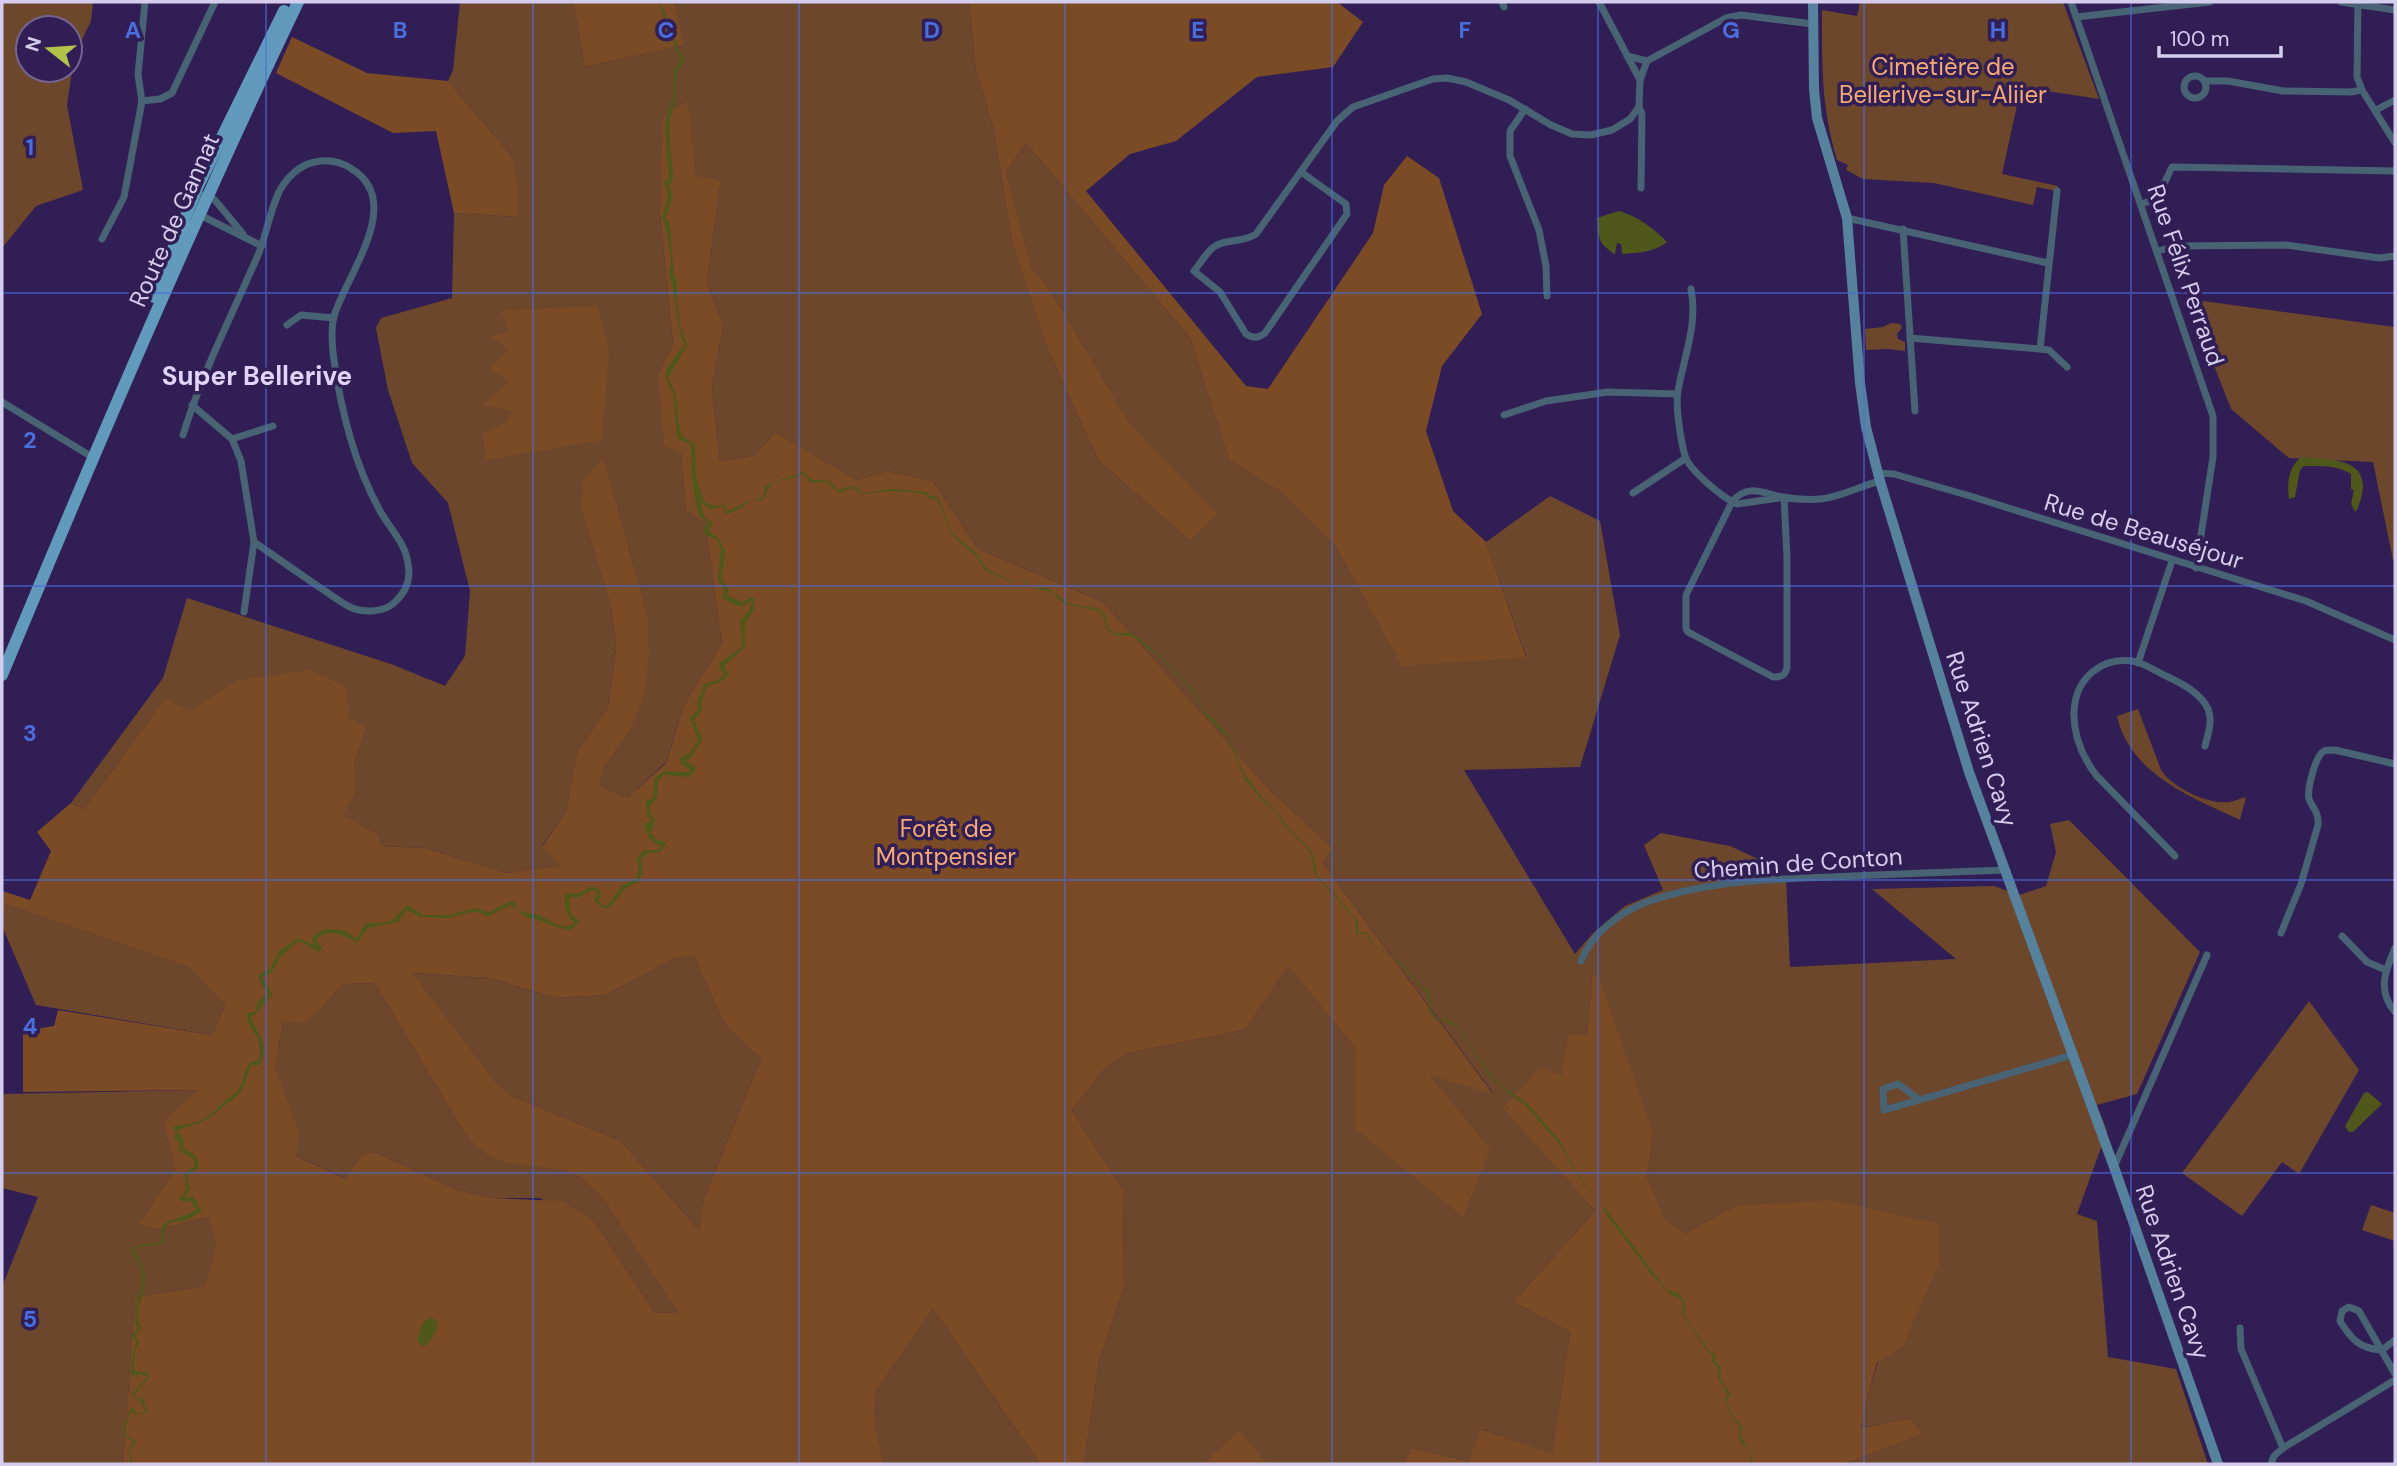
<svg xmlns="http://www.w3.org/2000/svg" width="2397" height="1466" font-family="'DM Sans',sans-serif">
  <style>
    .green { fill: #6d472c; fill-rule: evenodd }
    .forest { fill: #7b4b26; fill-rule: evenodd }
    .water { fill: #4f571b }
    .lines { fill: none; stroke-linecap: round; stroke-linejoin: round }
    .stream { stroke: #4f571b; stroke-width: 2.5 }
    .minor { stroke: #486374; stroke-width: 7 }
    .secondary { stroke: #56829d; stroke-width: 10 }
    .primary { stroke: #619abd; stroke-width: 12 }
    .grid { fill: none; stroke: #4b6ede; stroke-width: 2; stroke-opacity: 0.55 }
    .labels { text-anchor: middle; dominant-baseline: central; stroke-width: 7; stroke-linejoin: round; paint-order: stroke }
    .park-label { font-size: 24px; fill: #f6ab75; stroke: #311e54 }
    .street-label { font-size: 24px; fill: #d5cdee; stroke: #311e54 }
    .neighbourhood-label { font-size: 26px; font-weight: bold; fill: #ded4fc; stroke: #311e54 }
    .grid-label { font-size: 23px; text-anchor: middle; font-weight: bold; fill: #4b6ede; stroke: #311e54; stroke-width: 7; stroke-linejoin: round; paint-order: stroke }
  </style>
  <rect width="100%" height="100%" fill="#311e54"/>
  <!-- green -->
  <g class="green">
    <path d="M2 2H93L91 21 74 56 67 105 83 190 36 206 2 248ZM28 28H70V70H28Z"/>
    <path d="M460 2H573L585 67 683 45 674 2H969L976 70 994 131 1012 243 1046 345 1098 460 1190 541 1216 514 1129 424 1047 285 1032 268 1006 172 1026 143 1190 338 1229 460 1281 492 1336 547 1402 665 1526 656 1486 542 1550 496 1600 521 1620 635 1580 767 1464 770 1575 954 1593 933 1625 906 1663 890 1644 845 1661 833 1730 846 1758 859 1786 879 1790 967 1956 959 1872 889 1994 886 2019 895 2046 886 2056 852 2050 824 2069 820 2200 952 2137 1094 2097 1105 2107 1131 2077 1214 2097 1221 2108 1357 2176 1369 2208 1464H1844L1924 1434 1909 1418 1859 1428 1878 1361 1902 1348 1733 1207 1686 1233 1664 1221 1647 1177 1653 1134 1592 978 1587 1035H1568L1561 1076 1504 1108 1595 1211 1513 1302 1570 1332 1552 1455 1482 1429 1468 1461 1412 1448 1403 1464H1268L1239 1432 1202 1464H1084L1099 1361 1124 1286 1123 1190 1072 1110 1107 1066 1129 1053 1245 1030 1288 964 1356 1049V1129L1428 1074 1493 1093 1323 863 1333 848 1270 790 1103 602 978 549 933 481 887 471 857 480 775 432 755 455 720 461 712 388 723 326 707 281 721 180 695 177 660 214 673 345 658 373 681 453 686 510 705 523 722 643 684 705 666 762 627 798 599 785 605 766 631 729 648 617 604 458 581 510 611 607 616 649 608 707 577 752 566 811 542 846 563 866 507 873 425 848 382 846 378 834 342 816 354 795V764L367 728 235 681 189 713 165 698 84 809 71 803 163 678 187 598 391 664 445 686 465 656 470 591 448 503 412 463 388 390 376 328 381 318 452 298 454 213 518 217 511 155 448 81 453 70Z"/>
    <path d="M1860 2H2063L2099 99 2021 87 2002 174 2058 186 2057 191 2037 187 2033 205 1934 183 1863 179 1846 170 1848 165 1837 160C1821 105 1822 66 1822 10L1857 16Z"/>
    <path d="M2188 299 2395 327V560H2393L2373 462 2289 458 2231 409Z"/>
    <path d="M1891 323 1900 324 1902 328 1897 334 1898 339 1905 342V351L1888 349 1866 350 1865 329 1883 327Z"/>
    <path d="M2138 709 2161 770C2173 788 2208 805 2230 802 2235 801 2241 798 2246 797L2240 820C2191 797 2130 774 2117 716Z"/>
    <path d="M7 905 191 967 225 1005 212 1035 36 1005 2 926V909Z"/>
    <path d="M694 954 724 1024 761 1059 704 1198 701 1232 621 1141 514 1097 498 1085 411 973 489 978 555 998 605 995 676 958Z"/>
    <path d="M358 983 375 984 465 1134 580 1177 604 1200 680 1312 655 1313 594 1221 539 1198H493L458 1190 375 1152 363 1155 347 1179 296 1156 275 1068 283 1021 322 1008 341 986Z"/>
    <path d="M2309 1001 2359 1070 2299 1174 2282 1162 2242 1216 2182 1173Z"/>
    <path d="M199 1090 163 1121 175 1169 141 1224 157 1230 208 1217 216 1243 205 1286 135 1297 123 1464H2V1287L38 1197 2 1188V1094Z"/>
    <path d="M2371 1205 2395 1213V1241L2362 1230Z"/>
    <path d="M933 1309 1040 1464H884L875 1422 876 1391Z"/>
  </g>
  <!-- forest -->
  <g class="forest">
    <path d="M573 2H674L684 45 585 67Z"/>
    <path d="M969 2H1337L1363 22 1333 67 1257 77 1176 141 1130 154 1086 191 1246 386 1268 389 1373 233 1384 185 1407 156 1439 178 1482 314 1442 366 1426 431 1453 511 1486 542 1526 657 1402 666 1336 547 1281 492 1229 460 1190 338 1026 143 1006 172 1032 268 1047 285 1129 423 1217 514 1190 541 1098 460 1046 345 1012 243 994 131 976 70Z"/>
    <path d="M292 37 367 73 448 81 511 155 517 182 518 217 454 213 436 131 393 133 276 73Z"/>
    <path d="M688 101 695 176 721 180 707 281 723 326 712 388 720 461 755 455 775 432 857 480 887 471 933 481 978 549 1103 602 1270 790 1333 848 1323 863 1493 1094 1429 1075 1490 1149 1463 1217 1356 1129V1049L1288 965 1245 1030 1129 1053 1107 1066 1072 1110 1123 1190 1124 1286 1099 1361 1084 1464H1040L933 1309 876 1391 875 1422 884 1464H123L135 1297 205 1286 216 1243 208 1217 157 1230 140 1224 175 1169 163 1121 198 1090 23 1092V1031L54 1026 58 1010 212 1035 225 1005 190 967 7 905 2 909V891L30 900 51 851 37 832 71 803 84 809 165 698 189 712 235 681 309 670 347 687 349 718 367 728 354 764V795L343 816 378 834 382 846 425 848 507 873 562 866 542 847 566 811 577 752 608 707 616 649 611 607 581 510 583 480 604 458 648 617 649 655 644 694 631 729 605 766 599 785 627 798 666 763 684 705 722 643 705 523 686 510 681 453 664 445 658 373 673 345 660 214 663 118ZM694 955 724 1024 761 1059 704 1198 700 1231 621 1141 514 1097 498 1085 412 973 489 978 555 998 605 995 676 958ZM358 983 375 984 465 1134 485 1153 501 1161 562 1170 580 1177 604 1200 679 1312 655 1313 594 1221 561 1201 493 1198 458 1190 375 1152 363 1154 346 1179 296 1156 299 1132 275 1068 283 1021 304 1023 322 1008 341 986Z"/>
    <path d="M597 306 609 348 602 440 486 460 483 434 507 422 512 411 483 405 509 381 489 369 508 349 492 337 509 331 501 311Z"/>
    <path d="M1598 974 1653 1134 1647 1177 1665 1221 1686 1233 1733 1207 1830 1200 1938 1224 1939 1263 1902 1348 1877 1362 1860 1428 1909 1418 1924 1434 1844 1464H1403L1412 1448 1468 1461 1481 1429 1552 1454 1570 1332 1513 1302 1595 1211 1503 1108 1540 1068 1561 1075 1568 1035H1587L1592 978Z"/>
    <path d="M1239 1431 1268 1464H1202Z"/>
  </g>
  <!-- water -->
  <g class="water">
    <path d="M658 2C668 12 666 21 671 34 674 41 678 42 678 50L685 58 676 76V96L669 125 673 176 671 184 668 185 673 195 666 217 670 226 674 275 677 281V302L681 328 687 345 668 378C682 402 675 413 682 436L695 444 696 477 704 502 713 506 725 505 726 511C741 508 745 499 763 498L765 487C778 478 789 480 803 471L812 480 830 481 837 490 854 486 863 493 892 489 927 492 929 496 938 497 952 533 977 554 987 569 1011 581 1024 579 1027 585 1034 589C1056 584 1055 599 1072 604 1080 607 1097 605 1104 613 1107 617 1107 624 1108 629L1116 633H1132L1163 658 1193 689 1204 710 1226 732 1245 775 1265 801 1277 812 1289 829 1312 851 1317 875 1358 921V933L1367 932 1374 945C1384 951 1396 962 1405 965L1420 985 1428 990 1431 1000 1430 1010 1438 1021 1443 1018 1456 1024 1495 1080 1530 1106 1562 1144 1576 1172 1601 1204 1576 1174 1561 1146 1527 1107 1492 1079 1458 1028 1443 1020 1436 1021 1428 1010 1429 1001 1426 991 1419 986 1403 965 1398 964 1386 952 1371 943 1367 934H1356V922L1352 916 1315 875 1310 851 1286 828 1275 811 1264 803 1246 781 1227 737 1207 717 1191 689 1162 659 1132 636 1117 635 1107 630 1102 614 1099 611 1070 605 1057 599 1055 593C1041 588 1030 592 1022 579L1011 582 985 570 978 558 951 534 937 499H930L926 495 913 492 890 491 863 494 852 488 839 493 826 482 811 483 803 473C782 486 772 472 764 500H752L736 511 725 514 723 506 711 509 701 503 704 517 713 523 708 531 718 538 725 550 722 579 729 590 727 595 742 602 752 597 754 598V609L745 623V647L724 666 729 675 718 683 707 686 701 704 702 710 694 720 702 739 691 758 685 760 695 767V771L689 777 664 775 658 780 657 798 649 807 651 815 655 821 651 833 656 839 666 843C662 853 657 853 648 853L641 859 643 870 638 882 626 888 609 908H603L594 900 598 892 592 890 579 897 569 898 571 915 580 921 571 930C555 929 539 917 527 918L511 905 491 915 486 916 476 911 447 918 421 917 407 910 398 922 368 928 358 942C342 937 334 926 316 939L322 949 319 952 299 941 280 957 272 972 262 977 273 995C263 1002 263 1006 255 1015L251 1016V1019C259 1035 271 1048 259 1065H252C246 1073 247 1082 242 1090 237 1097 232 1100 225 1105 205 1122 201 1123 177 1130L184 1141 183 1148C194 1154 198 1155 199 1168L189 1173 187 1177 190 1188 184 1198 193 1196 202 1211 186 1221 172 1222 165 1227 163 1244 138 1247 133 1250C139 1259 145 1267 145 1277 146 1295 132 1311 141 1328L135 1336 139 1342 135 1351 134 1371 146 1372 150 1376 133 1396 143 1399 147 1412 137 1415 131 1411 125 1431 126 1435 136 1441 130 1452 133 1464H131L129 1452 133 1441 126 1437 123 1432 130 1409 133 1408 137 1414 145 1411 140 1400 131 1396 148 1376 133 1373V1351L137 1341 134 1336 139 1328C125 1302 159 1288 131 1250L142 1244 161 1243 162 1225C174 1218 184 1217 196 1210L191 1201 183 1202 179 1199C181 1196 184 1193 185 1190 189 1178 177 1175 195 1167L193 1158 179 1150V1142L174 1139 176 1133 173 1128 176 1125C198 1126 210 1116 225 1101 231 1096 237 1093 241 1085 246 1074 244 1062 259 1060 264 1031 247 1035 247 1013L255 1012 258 1001 269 994 262 986 258 975 270 969 279 951 298 938 313 945 312 937 324 929 344 930 356 939 366 923C394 923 390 923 407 905L423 915H449L476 908 489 912 511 901 515 902 517 910C525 913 528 913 535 914 550 917 558 933 575 923 566 915 563 906 565 894L580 893 592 886 600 890 601 897 598 900 604 906 608 905 623 885 637 878 639 866 636 859 643 851 657 850 661 846C650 840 647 838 644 824L651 821 647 815 646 801 653 798 655 778 664 771 690 772V770L681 764 680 758 690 753 698 740 690 718 698 709 697 704 704 684 718 680 724 675 720 668V663L742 647 740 621 749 611 752 601 740 607 722 598 725 590 718 580 721 550 717 540 704 534V528L708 523 700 517 697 509 692 479 691 444 680 440 677 436 673 394 665 377 668 367 684 345C676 322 676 298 670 276 668 271 671 265 671 260 671 252 665 223 662 217L668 197 664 181 669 179 665 124 673 96 674 71 681 58 674 49 675 45C666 31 665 16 658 2Z"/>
    <path d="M1619 211C1639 217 1652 227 1667 242 1655 252 1637 253 1622 254L1621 244 1617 243 1615 254C1598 244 1598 237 1597 218Z"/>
    <path d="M2301 457C2339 459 2378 460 2357 510L2355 512 2351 504 2354 490 2351 489V474C2337 465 2320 466 2304 466L2300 470 2295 497 2289 499C2287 483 2288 468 2301 457Z"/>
    <path d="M2368 1092 2382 1104 2353 1132H2349L2345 1126 2364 1093Z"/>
    <path d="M1605 1208 1666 1289 1679 1294 1685 1302 1684 1315 1709 1351 1716 1354 1715 1361 1721 1367 1720 1377 1731 1395 1726 1400 1735 1420 1744 1427 1740 1431C1743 1446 1752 1447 1752 1464 1748 1458 1753 1448 1741 1444L1738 1429 1741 1426 1732 1421 1733 1418 1724 1399 1728 1395 1725 1392V1387L1718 1379V1367L1712 1362 1713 1355 1707 1351 1682 1314 1683 1302 1678 1297 1671 1295 1652 1275 1603 1210Z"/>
    <path d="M431 1317 437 1321C439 1330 430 1343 423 1347L417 1340 423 1322Z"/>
  </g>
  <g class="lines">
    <!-- stream -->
    <g class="stream">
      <path d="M133 1248 131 1250 139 1262"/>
      <path d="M136 1315 140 1294"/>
      <path d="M136 1322 139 1329 133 1336 137 1342"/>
      <path d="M134 1355 132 1374H137"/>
    </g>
    <!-- minor -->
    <g class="minor">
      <path d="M1502 2 1504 7"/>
      <path d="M1599 2 1640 80"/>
      <path d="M2071 2 2213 416V457L2196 568"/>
      <path d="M2341 2 2395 10"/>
      <path d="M2358 2 2357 77 2362 90 2395 143"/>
      <path d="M2076 17 2210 2"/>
      <path d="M1627 56 1647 61 1726 18 1741 15 1813 24"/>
      <circle cx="2195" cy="87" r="11"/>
      <path d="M2205 81H2228L2283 91 2351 92 2362 90"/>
      <path d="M142 101 160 99 172 93 215 2"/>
      <path d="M1639 107 1642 114 1641 188"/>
      <path d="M1525 109 1510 131V156L1539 230 1546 266 1547 296"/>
      <path d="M2376 110 2395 100"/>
      <path d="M1301 172 1346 204 1347 214 1265 333C1258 338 1254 339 1246 334L1220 292 1194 271C1201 263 1208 249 1217 245 1230 239 1245 242 1256 234L1337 121 1353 107 1433 79 1447 78 1466 82 1509 100 1551 125 1572 134 1591 135 1612 130 1630 119 1639 107 1640 80 1647 61"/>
      <path d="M200 193 198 199 200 215 262 246"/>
      <path d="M206 196 214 199 243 234"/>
      <path d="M2142 204C2160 199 2164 183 2172 167L2395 171"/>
      <path d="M1847 218 2048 263"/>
      <path d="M1903 229 1915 411"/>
      <path d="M102 239 124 197 142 101 138 75 145 2"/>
      <path d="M2158 251 2176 246 2286 245 2379 258 2395 256"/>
      <path d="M1691 289C1698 325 1684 356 1678 391 1675 405 1681 442 1685 456 1690 471 1723 498 1737 504L1779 498"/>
      <path d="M287 325 301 315 334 318"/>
      <path d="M1910 338 2040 349 2057 191"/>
      <path d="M2040 349 2049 350 2067 367"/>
      <path d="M2 402 92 457"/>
      <path d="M192 405 232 439 241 461 254 542 244 612"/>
      <path d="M1504 415 1546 401 1608 392 1677 394"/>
      <path d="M183 435C202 373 232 315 258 255 267 234 271 203 283 185 289 176 300 166 311 163 325 159 340 161 352 169 405 202 347 274 334 316 331 327 332 342 333 353 340 407 353 461 379 509 389 528 406 543 408 564 411 579 406 592 395 602 384 613 363 613 350 607 339 602 329 593 319 587 297 572 276 557 254 542"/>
      <path d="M232 439 273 426"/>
      <path d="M1877 473 1894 474 1970 496 2306 601 2395 640"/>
      <path d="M1633 493 1686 458"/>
      <path d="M1784 497 1787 557V668C1785 676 1781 677 1773 677L1688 632 1686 629V595L1732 502C1747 483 1763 493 1782 497 1794 499 1809 500 1821 499 1841 497 1860 486 1880 481"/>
      <path d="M2138 663 2172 561"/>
      <path d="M2175 856 2096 775C2082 756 2073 736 2074 711 2076 677 2103 655 2137 662 2147 665 2157 672 2166 676 2181 683 2201 693 2208 709 2213 721 2208 734 2205 746"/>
      <path d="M2281 933 2301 884 2318 825C2319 812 2313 809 2309 799 2307 790 2315 756 2324 751 2326 750 2332 750 2335 750L2395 764"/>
      <path d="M2342 936 2367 962 2386 970"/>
      <path d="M2395 948C2385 971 2377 991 2395 1012"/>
      <path d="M1581 961C1591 934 1620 912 1647 902 1705 881 1771 879 1832 877 1889 874 1947 872 2004 870"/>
      <path d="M1920 1100 1898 1084 1883 1089 1884 1110 1933 1096 2072 1055"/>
      <path d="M2114 1167 2207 955"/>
      <path d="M2240 1328 2241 1349 2283 1448"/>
      <path d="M2382 1350C2360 1349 2351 1339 2340 1321L2342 1311 2349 1307 2359 1311 2395 1374"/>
      <path d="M2382 1350 2395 1340"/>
      <path d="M2271 1464 2274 1456 2283 1448 2395 1380"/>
    </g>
    <!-- secondary -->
    <path class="secondary" d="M1813 2 1814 89 1817 118 1847 218 1860 383 1866 427 1880 481 1969 772 2114 1167 2218 1464"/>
    <!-- primary -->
    <g class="primary">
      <path d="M154 297 197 188 284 11"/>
      <path d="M2 675C96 449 192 223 298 2"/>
    </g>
  </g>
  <!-- grid -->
  <path class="grid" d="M266 2V1464M533 2V1464M799 2V1464M1065 2V1464M1332 2V1464M1598 2V1464M1864 2V1464M2131 2V1464M2 293H2395M2 586H2395M2 880H2395M2 1173H2395"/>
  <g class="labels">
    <!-- park labels -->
    <g class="park-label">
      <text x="1943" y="66">Cimetière de<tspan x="1943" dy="28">Bellerive-sur-Aliier</tspan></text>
      <text x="946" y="828">Forêt de<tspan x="946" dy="28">Montpensier</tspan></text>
    </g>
    <!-- street labels -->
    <g class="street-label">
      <text transform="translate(174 220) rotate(-66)">Route de Gannat</text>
      <text transform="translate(2186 275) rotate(71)">Rue Félix Perraud</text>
      <text transform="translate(2144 531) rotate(17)">Rue de Beauséjour</text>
      <text transform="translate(1982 739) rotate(72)">Rue Adrien Cavy</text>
      <text transform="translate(1798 863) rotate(-4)">Chemin de Conton</text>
      <text transform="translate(2173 1272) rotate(71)">Rue Adrien Cavy</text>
    </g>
    <!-- neighbourhood labels -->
    <g class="neighbourhood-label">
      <text x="257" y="376">Super Bellerive</text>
    </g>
  </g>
  <g class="grid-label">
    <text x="133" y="38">A</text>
    <text x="400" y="38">B</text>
    <text x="666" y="38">C</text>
    <text x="932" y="38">D</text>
    <text x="1198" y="38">E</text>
    <text x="1465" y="38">F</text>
    <text x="1731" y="38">G</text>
    <text x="1998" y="38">H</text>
    <text x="30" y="155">1</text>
    <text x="30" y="448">2</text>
    <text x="30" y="741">3</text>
    <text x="30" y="1034">4</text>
    <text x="30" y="1327">5</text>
  </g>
  <!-- border -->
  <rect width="2397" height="1466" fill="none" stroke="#d5cdee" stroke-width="7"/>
  <!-- north arrow -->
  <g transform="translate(49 49) rotate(287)"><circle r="33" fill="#311e54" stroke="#736492" stroke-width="2"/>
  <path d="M0-5L12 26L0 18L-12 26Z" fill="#b2c34c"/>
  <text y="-10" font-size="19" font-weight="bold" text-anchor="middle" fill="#d5cdee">N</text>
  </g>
  <!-- scale -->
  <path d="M2159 46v10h122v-10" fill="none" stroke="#d5cdee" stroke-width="3.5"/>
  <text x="2170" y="46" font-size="21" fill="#d5cdee" stroke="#311e54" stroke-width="5" paint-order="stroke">100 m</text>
</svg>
